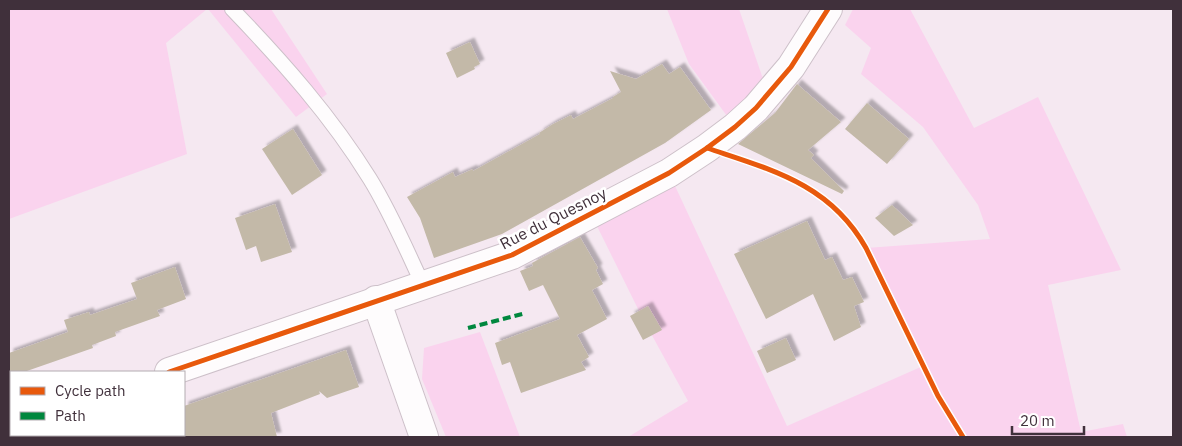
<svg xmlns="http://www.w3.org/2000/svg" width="1182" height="446" font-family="'IBM Plex Sans',sans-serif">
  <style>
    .green { fill: #fad3ee }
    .building { fill: #c3b9a8; filter: url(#shadow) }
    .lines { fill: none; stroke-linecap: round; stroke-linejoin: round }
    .service-casing { stroke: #cdc0c9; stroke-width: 16 }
    .minor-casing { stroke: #cdc0c9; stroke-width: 30 }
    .service { stroke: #fefcfd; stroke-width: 14 }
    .minor { stroke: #fefcfd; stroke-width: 28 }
    .quiet { stroke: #00873e; stroke-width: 4; stroke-dasharray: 8 4; stroke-linecap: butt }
    .cycleway-casing { stroke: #fff; stroke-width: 8 }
    .cycleway { stroke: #e8590c; stroke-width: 5 }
    .labels { text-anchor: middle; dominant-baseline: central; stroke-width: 5; stroke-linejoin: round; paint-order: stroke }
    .street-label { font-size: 16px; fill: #40303b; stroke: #fff }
  </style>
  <defs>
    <filter id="shadow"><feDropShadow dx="4.5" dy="-4.5" stdDeviation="1" flood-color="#0004"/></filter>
  </defs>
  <rect width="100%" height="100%" fill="#f5e8f1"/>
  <!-- green -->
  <g class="green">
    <path d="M9 9H207L166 43 187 154 9 219Z"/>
    <path d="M208 9H271L327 94 296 117Z"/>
    <path d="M667 9H739L762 76 773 88 735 127 689 64Z"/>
    <path d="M853 9H910L974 128 1038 97 1121 270 1048 285 1081 432 1123 424 1127 437H628L688 401 643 319 591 214 669 173 787 426 923 366 866 248 990 239 978 205 923 127 861 74 871 48 845 25Z"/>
    <path d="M480 332 520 437H446L422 379 424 348Z"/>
  </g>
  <!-- building -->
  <g class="building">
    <path d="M470 42 480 64 474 67 475 69 457 78 446 53Z"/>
    <path d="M662 64 669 74 680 67 711 110 665 143 502 234 434 258 420 218 407 197 453 172 455 177 473 169V171L540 134 539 133 553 124 571 115 573 119 613 98V97L621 92 610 71 636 79Z"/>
    <path d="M797 84 841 122 808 150 814 155 811 158 844 191 842 194 738 144 775 113Z"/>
    <path d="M867 103 909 139 887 164 845 129Z"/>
    <path d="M293 129 322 175 292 195 262 149Z"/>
    <path d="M275 204 292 252 261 262 256 246 246 250 235 218Z"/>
    <path d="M892 205 913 225 894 236 875 218Z"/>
    <path d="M807 221 825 260 832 257 843 280 852 277 864 302 854 306 861 327 834 341 813 294 766 319 734 254Z"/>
    <path d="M580 237 598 268 596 270 603 284 592 290 607 319 577 335 589 357 581 362 586 370 521 393 510 362 502 365 495 343 560 319 543 285 529 291 520 271 533 266 532 263Z"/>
    <path d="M175 267 186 299 157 310 160 316 115 332 116 336 92 345 93 348 24 372H11V377L9 378V353L68 332 64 320 89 312 90 315 137 299 131 283Z"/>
    <path d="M648 306 662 330 643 340 630 316Z"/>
    <path d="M786 338 796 360 767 373 757 351Z"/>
    <path d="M346 350 359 387 327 398 319 391 320 394 271 413 277 437H184V406Z"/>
  </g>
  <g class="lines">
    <defs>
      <path id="service" d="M232 9C283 62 331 116 370 179 391 213 406 249 423 285"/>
      <g id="minor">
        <path d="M376 300 424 437"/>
        <path d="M169 372 512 255 669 173 707 148 735 127 756 108 791 67 828 9"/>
        <path d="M9 428 11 427"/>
      </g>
    </defs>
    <!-- service casing -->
    <use href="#service" class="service-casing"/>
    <!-- minor casing -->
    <use href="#minor" class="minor-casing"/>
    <!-- service -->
    <use href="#service" class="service"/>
    <!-- minor -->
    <use href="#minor" class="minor"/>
    <!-- quiet -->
    <path class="quiet" d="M468 328 526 313"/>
    <defs>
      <g id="cycleway">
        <path d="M707 148C772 170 830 184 866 248L938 396 963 437"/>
        <path d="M169 372 512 255 669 173 707 148 735 127 756 108 791 67 828 9"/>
      </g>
    </defs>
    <!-- cycleway casing -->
    <use href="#cycleway" class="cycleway-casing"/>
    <!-- cycleway -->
    <use href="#cycleway" class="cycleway"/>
  </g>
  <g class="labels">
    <!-- street labels -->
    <g class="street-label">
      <text transform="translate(553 218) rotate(-27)">Rue du Quesnoy</text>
    </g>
  </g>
  <!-- border -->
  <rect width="1182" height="446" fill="none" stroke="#40303b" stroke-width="20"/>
  <!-- legend -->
  <rect x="10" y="371" width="175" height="65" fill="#ffffff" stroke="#b3acb1"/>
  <rect x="20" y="387" width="25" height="8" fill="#e8590c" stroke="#b3acb1"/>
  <text x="55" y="396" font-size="15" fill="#40303b">Cycle path</text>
  <rect x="20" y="412" width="25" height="8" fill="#00873e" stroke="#b3acb1"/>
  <text x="55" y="421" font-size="15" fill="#40303b">Path</text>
  <!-- scale -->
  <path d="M1012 426v8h72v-8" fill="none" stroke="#40303b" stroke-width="2.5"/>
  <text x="1020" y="426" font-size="15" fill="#40303b" stroke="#ffffff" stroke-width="4" paint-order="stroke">20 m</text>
</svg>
